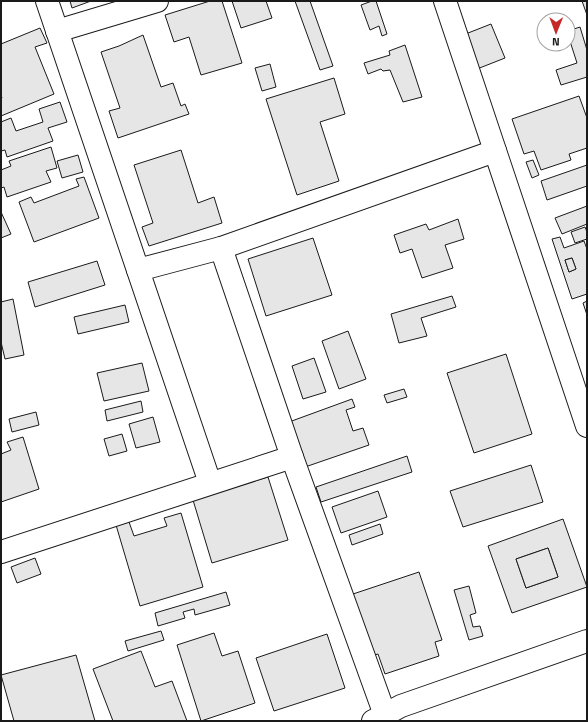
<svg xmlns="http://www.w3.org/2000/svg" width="588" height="722" font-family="'Titillium Web',sans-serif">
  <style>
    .building { fill: #e6e6e6; stroke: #1a1a1a; fill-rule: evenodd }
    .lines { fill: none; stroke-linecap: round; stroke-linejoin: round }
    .minor-casing { stroke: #1a1a1a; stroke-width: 24 }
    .minor { stroke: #fff; stroke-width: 22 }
  </style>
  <rect width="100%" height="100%" fill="#fff"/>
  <!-- building -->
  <g class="building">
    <path d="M70 1H91L72 8Z"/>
    <path d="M210 1H222L242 63 201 75 189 37 174 42 165 15Z"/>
    <path d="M232 1H266L272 18 241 28Z"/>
    <path d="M295 1H310L333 66 320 70Z"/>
    <path d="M372 1H376L387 34 382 36 379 26 370 30 361 5Z"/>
    <path d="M582 1H587V15Z"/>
    <path d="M491 24 505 58 477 69 463 35Z"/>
    <path d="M580 27 587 50V77L561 85 556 70 577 63 568 35V31Z"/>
    <path d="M40 28 47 43 35 47 54 94 1 116V99L2 98 1 95V44Z"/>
    <path d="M143 35 161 87 173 83 181 106 185 104 189 114 118 138 109 111 120 108 101 52 119 46Z"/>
    <path d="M405 45 422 97 403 102 390 70 383 71 381 69 368 74 364 63 390 55 389 51Z"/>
    <path d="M270 64 276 87 262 91 255 68Z"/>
    <path d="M334 78 345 114 320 122 339 181 297 195 266 99Z"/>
    <path d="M579 96 587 118V148L569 154 571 160 541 170 534 151 524 154 512 119Z"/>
    <path d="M60 102 67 122 48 128 53 141 7 157 5 150 1 151V122L11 118 16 131 43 122 39 109Z"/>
    <path d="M51 147 57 168 46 171 51 182 7 197 4 187 1 188V170L11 166 9 161Z"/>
    <path d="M181 150 198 203 214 197 222 223 149 246 142 227 153 223 134 165Z"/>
    <path d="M78 155 83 172 62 178 57 161Z"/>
    <path d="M533 160 539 175 532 178 526 162Z"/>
    <path d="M587 165V186L547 200 541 181Z"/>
    <path d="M84 177 99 218 34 242 19 202 31 197 34 203 79 186 76 179Z"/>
    <path d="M587 206V224L562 234 555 218Z"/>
    <path d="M1 212 11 234 1 238Z"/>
    <path d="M458 219 464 239 445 245 453 268 422 278 412 249 400 253 394 235 426 224 429 230Z"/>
    <path d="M585 227 587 232V239L575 243 571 232Z"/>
    <path d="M560 237 564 248 584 241 587 249V294L572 299 552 239ZM572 258 576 269 569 272 565 260Z"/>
    <path d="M313 238 332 295 266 316 248 259Z"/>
    <path d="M572 258 576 269 569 272 565 260Z"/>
    <path d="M97 261 105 285 35 307 28 282Z"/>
    <path d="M452 296 456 307 421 318 427 336 399 343 391 314Z"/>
    <path d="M13 299 24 355 5 359 1 342V302Z"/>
    <path d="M587 301V315L583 303Z"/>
    <path d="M125 305 129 322 78 334 74 317Z"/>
    <path d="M348 331 366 379 339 389 322 341Z"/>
    <path d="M506 354 532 434 474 453 447 373Z"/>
    <path d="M314 358 326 392 303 399 292 366Z"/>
    <path d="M142 363 149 391 104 401 97 373Z"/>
    <path d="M404 389 407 397 387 403 384 395Z"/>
    <path d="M352 399 355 407 346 410 353 431 363 428 369 445 305 467 289 422Z"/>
    <path d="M141 401 143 412 107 421 105 410Z"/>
    <path d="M36 412 39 425 12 432 9 419Z"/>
    <path d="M153 417 160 442 136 448 129 424Z"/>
    <path d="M122 434 127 451 109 456 104 439Z"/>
    <path d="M23 437 39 489 1 502V454L11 450 7 442Z"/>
    <path d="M407 456 412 472 321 502 316 487Z"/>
    <path d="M531 465 543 502 463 527 450 491Z"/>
    <path d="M268 477 288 540 212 563 193 500Z"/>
    <path d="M378 491 387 517 341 533 332 507Z"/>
    <path d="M181 513 203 587 140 606 116 525 129 522 134 536 167 526 164 518Z"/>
    <path d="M563 519 587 587 512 613 488 546ZM548 548 558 577 526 588 516 559Z"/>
    <path d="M380 524 383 534 352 545 349 535Z"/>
    <path d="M548 548 558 577 526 588 516 559Z"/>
    <path d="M35 558 41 574 17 583 11 567Z"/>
    <path d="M419 572 442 640 435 642 439 656 385 674 378 654 371 656 350 595Z"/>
    <path d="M469 586 476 613 470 615 473 627 480 626 483 636 469 640 454 590Z"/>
    <path d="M226 592 230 605 195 615 194 609 183 612 185 618 158 626 155 613Z"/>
    <path d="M161 631 164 640 128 651 125 641Z"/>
    <path d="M214 633 222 656 238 651 255 703 201 721 177 645Z"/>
    <path d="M327 634 345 688 274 711 256 658Z"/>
    <path d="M141 651 155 687 172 681 187 721H113L93 669Z"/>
    <path d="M76 655 95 721H14L1 675Z"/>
  </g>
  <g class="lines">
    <defs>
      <g id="minor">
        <path d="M47 1 210 483"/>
        <path d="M445 1 587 426"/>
        <path d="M57 31 157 1"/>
        <path d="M221 248 292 457 385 715"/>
        <path d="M138 270 221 248 495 151"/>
        <path d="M1 552 292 457"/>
        <path d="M373 721 401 706 587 641"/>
      </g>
    </defs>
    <!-- minor casing -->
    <use href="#minor" class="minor-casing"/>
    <!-- minor -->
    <use href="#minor" class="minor"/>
  </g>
  <!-- border -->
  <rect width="588" height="722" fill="none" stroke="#1a1a1a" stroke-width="4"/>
  <!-- north arrow -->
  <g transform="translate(556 32) rotate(181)"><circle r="19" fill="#ffffff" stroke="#a3a3a3"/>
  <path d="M0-3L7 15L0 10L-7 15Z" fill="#c62828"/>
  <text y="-6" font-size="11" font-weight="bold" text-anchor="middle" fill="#1a1a1a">N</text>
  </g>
</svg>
